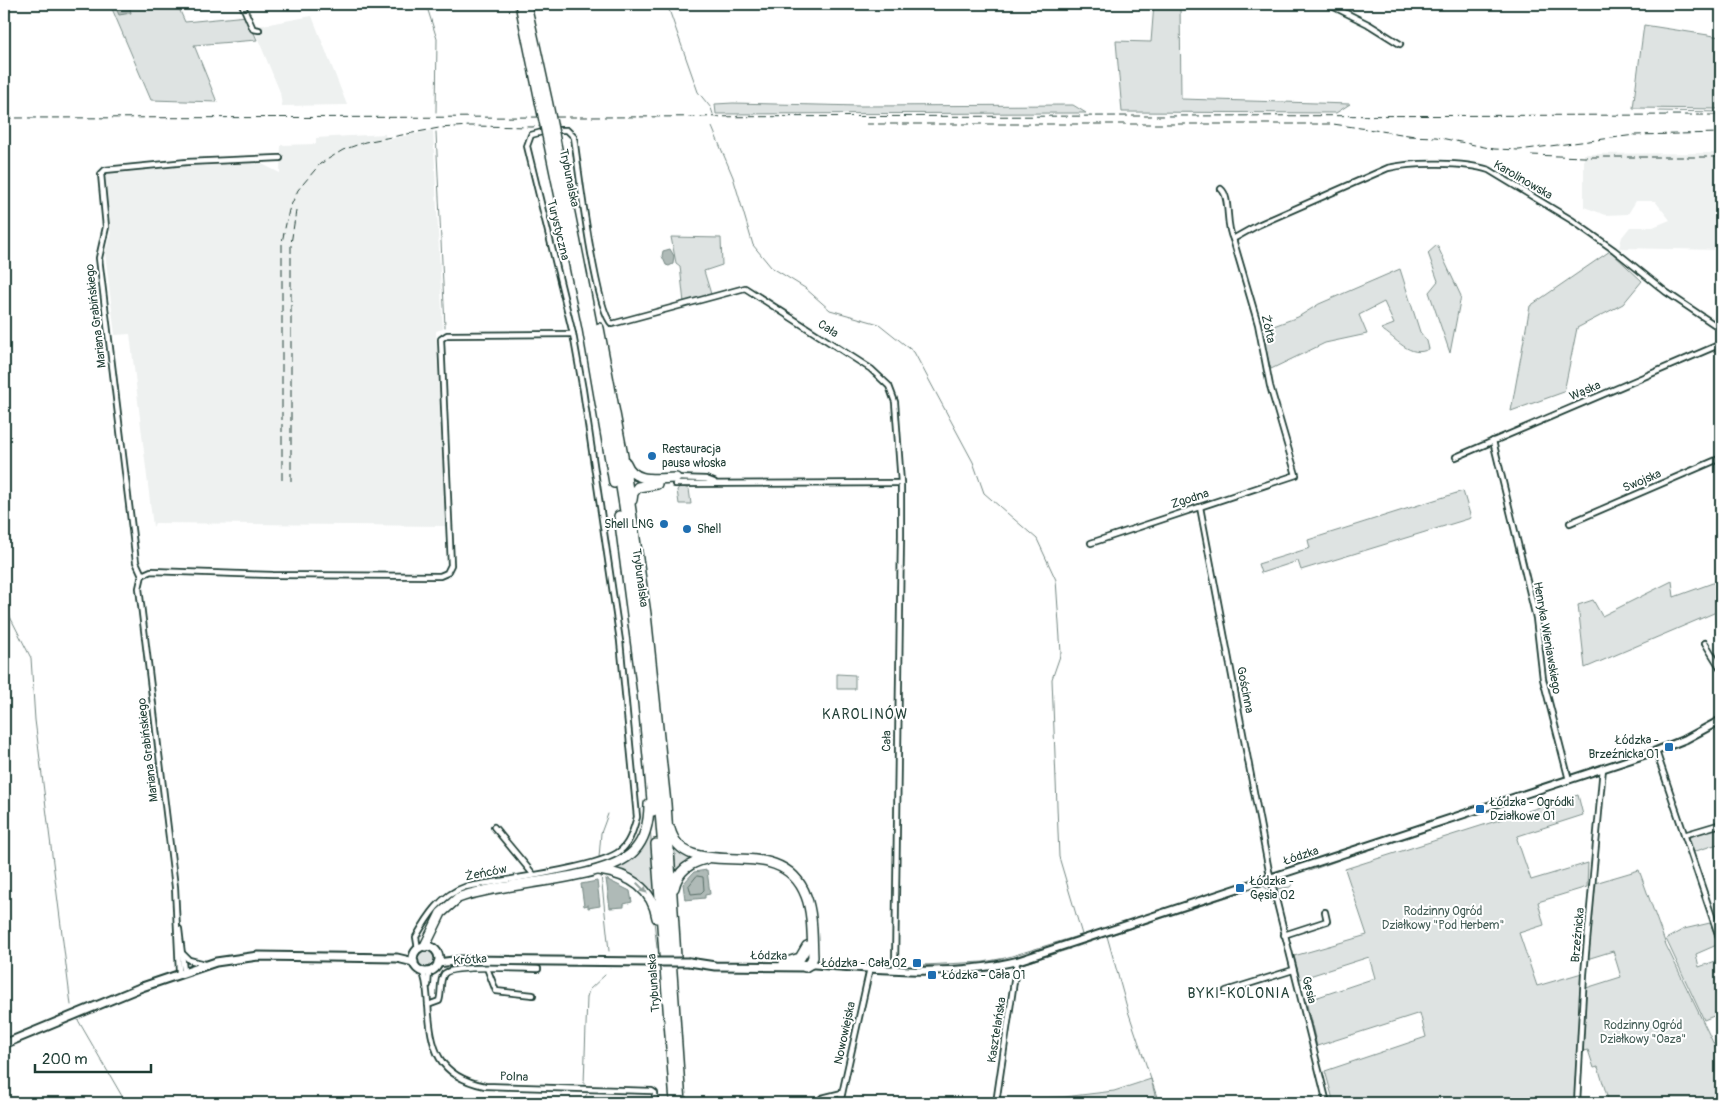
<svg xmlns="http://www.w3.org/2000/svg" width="1725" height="1107" font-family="Pangolin,sans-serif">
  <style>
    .built { fill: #eef1f0 }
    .green { fill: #dee3e2; stroke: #7e908b }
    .water { fill: #afbab7; stroke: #758883 }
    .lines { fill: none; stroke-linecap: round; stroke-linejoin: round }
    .shore { stroke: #596f68; stroke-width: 1 }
    .stream { stroke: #758883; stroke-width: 1 }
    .minor-casing { stroke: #1f3d34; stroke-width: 8 }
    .secondary-casing { stroke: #1f3d34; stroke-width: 10 }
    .primary-casing { stroke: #1f3d34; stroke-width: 11 }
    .motorway-casing { stroke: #1f3d34; stroke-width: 12 }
    .minor { stroke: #fff; stroke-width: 4.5 }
    .secondary { stroke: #fff; stroke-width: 6 }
    .primary { stroke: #fff; stroke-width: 7 }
    .motorway { stroke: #fff; stroke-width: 9 }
    .rail { stroke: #1f3d34; stroke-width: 1; stroke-dasharray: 8 4; stroke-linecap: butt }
    .primary-bridge-casing { stroke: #1f3d34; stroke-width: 11; stroke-linecap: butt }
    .motorway-bridge-casing { stroke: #1f3d34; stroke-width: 12; stroke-linecap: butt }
    .primary-bridge { stroke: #fff; stroke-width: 7 }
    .motorway-bridge { stroke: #fff; stroke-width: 9 }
    .oneway { fill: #8f9e9a }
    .poi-dot { fill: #1f6fb2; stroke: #fff; stroke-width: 2 }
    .labels { text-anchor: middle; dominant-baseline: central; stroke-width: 4; stroke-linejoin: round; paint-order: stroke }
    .street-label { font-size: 12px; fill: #1f3d34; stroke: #fff }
    .poi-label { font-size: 12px; fill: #1f3d34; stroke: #fff; text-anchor: start }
    .park-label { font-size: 12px; fill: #455e57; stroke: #fff }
    .neighbourhood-label { font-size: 14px; letter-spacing: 1px; fill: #1f3d34; stroke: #fff }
  </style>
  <rect width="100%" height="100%" fill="#fff"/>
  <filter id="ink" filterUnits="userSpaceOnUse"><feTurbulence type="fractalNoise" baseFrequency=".02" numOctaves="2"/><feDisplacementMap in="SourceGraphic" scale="10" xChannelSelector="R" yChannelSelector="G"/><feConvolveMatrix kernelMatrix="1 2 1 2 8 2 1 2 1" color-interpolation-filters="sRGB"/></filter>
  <g filter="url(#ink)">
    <!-- built -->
    <g class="built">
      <path d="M312 16 347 105 282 106 280 92 256 34 260 33 258 26Z"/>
      <path d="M433 130 443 329 436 331 446 526 155 523 153 527 130 334 115 335 105 252 111 236 104 178 110 173 207 164 260 163 280 173 281 145 316 144V138L385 134 386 140Z"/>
      <path d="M1721 153V250L1619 248 1622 237 1630 227H1653L1670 220 1655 201H1636L1628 214 1606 215 1584 207V154Z"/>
    </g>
    <!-- green -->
    <g class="green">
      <path d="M110 4H177L185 22 247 16 257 40 194 45 217 102 151 100Z"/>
      <path d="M1154 4H1180L1181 99 1350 104 1336 113 1122 112 1116 41 1151 42Z"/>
      <path d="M1644 25 1721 37V109L1633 108Z"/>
      <path d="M733 103 860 106 1073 105 1086 113 716 114 715 104Z"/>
      <path d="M671 237 721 238 722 265 704 271 711 294 684 303 680 266 676 263Z"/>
      <path d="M1437 245 1461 296 1450 353 1429 292 1438 281 1428 253Z"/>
      <path d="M1610 251 1642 281 1623 304 1577 328 1564 392 1511 411 1530 306Z"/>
      <path d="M1400 269 1420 332 1427 341 1429 349C1410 359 1396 338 1381 329L1394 324 1384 302 1359 315 1367 334 1325 343 1271 369 1260 331 1298 317 1319 304Z"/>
      <path d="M680 486 689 489 691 504H679L677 490Z"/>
      <path d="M1463 491 1471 518 1301 570 1298 561 1261 573 1258 564 1310 548 1308 540Z"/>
      <path d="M1721 580V610L1585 668 1578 605 1593 600 1602 616 1672 581 1674 597Z"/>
      <path d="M837 674 855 675V689H837Z"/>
      <path d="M1578 795 1583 815 1518 836 1517 839 1531 880 1588 863 1587 887 1538 902 1544 925 1519 933 1537 986 1582 973 1574 1103H1334L1325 1071 1426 1037 1420 1013 1317 1046 1306 1001 1375 978 1369 957 1300 979 1294 956 1367 935 1345 869Z"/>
      <path d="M650 826 656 901 608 869 623 863Z"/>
      <path d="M1721 826V843L1693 852 1689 837Z"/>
      <path d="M672 841 697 858 674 879Z"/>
      <path d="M1639 870 1666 945 1721 1059V1103H1594L1608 1099 1598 1067 1594 1068 1588 1050 1583 1051 1586 988 1621 977 1613 951 1587 959 1595 883Z"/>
      <path d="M1710 923 1719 944 1696 954 1699 967 1721 959V1013L1704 1020 1666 939 1684 929Z"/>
      <path d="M1081 935V937C1030 954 979 972 924 965L983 962 1005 958Z"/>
      <circle cx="426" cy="959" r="9"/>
      <path d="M1151 1079 1157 1103H1000L999 1099 1064 1097 1114 1091Z"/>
    </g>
    <!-- water -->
    <g class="water">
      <path d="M114 4H129L131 13 119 15Z"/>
      <path d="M670 249 674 256 673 264 669 266 666 265 662 256 663 251Z"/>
      <path d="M707 870 710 894 705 895V898L685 900 683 884 694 872Z"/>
      <path d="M606 879 630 891 632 902 624 904V907L610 908Z"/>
      <path d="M597 881 600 906 588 908V905L584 906 581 884Z"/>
    </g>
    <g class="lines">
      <!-- shore -->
      <path class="shore" d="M697 876 703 877 704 890 701 893 691 894 689 886Z"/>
      <!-- stream -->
      <g class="stream">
        <path d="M426 4 437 39 436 112"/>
        <path d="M667 4 698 92 711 108 713 114"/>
        <path d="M1659 111 1721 112"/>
        <path d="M712 127 733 177 753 245 771 267 805 288 830 310 879 324 914 352 973 462 984 493 1037 539 1056 580 1061 653 1052 679 1059 857 1083 938"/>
        <path d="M436 132 445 327"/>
        <path d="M4 605 31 658 35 720 71 1005"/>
        <path d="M1430 830 1459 820"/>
        <path d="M1348 857 1425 832"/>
        <path d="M599 858 601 833 608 814"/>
        <path d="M1309 871 1342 859"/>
        <path d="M601 875 609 951"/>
        <path d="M1258 887 1263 886 1270 891"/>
        <path d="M1276 889 1290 887 1293 883"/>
        <path d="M654 921 657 948"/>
        <path d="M1108 936 1255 888"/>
        <path d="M1076 947 1107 936 1128 1011 1159 1103"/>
        <path d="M1022 964 1070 949"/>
        <path d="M78 1020 126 1103"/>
        <path d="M584 1084 587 997 589 990 605 975"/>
        <path d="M581 1103 587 1094"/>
      </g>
      <defs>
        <g id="minor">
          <path d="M242 4 253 29 259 30"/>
          <path d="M1328 4 1368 24 1400 44"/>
          <path d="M553 130H567L574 137C578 165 595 311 612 324L745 288 871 369 889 386 895 402 901 483V535L895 968"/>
          <path d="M1233 239 1258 225 1388 168C1414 162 1464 162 1489 170L1573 221 1614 250 1666 292 1721 329"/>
          <path d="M1493 441 1536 618 1543 679 1569 780"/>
          <path d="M1456 457 1721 344"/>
          <path d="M676 478 706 479 714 482"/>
          <path d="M675 484 901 483"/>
          <path d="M1200 507 1269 871 1327 1103"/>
          <path d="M1570 523 1721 458"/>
          <path d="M1091 543 1296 475 1270 386 1258 324 1233 239C1225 225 1231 197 1221 189"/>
          <path d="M142 575 136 562 99 258 106 227 101 174 105 170 187 162 280 158"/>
          <path d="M1705 643 1721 669"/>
          <path d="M1656 751 1721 943"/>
          <path d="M494 827 533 874"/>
          <path d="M1684 835 1721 824"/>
          <path d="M179 929 184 971"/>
          <path d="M1284 935 1327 921 1325 912"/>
          <path d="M418 949 416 937C428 916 441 895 465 887 496 881 600 868 620 851 630 843 633 830 637 817L620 641 583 390 573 334 527 146 531 135 546 131"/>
          <path d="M183 954 189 960 205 964"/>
          <path d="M487 968 496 991 533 995"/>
          <path d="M422 971C427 980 427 994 428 1004 431 1049 437 1076 485 1086L652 1091 655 1093V1103"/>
          <path d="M179 972 175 887 139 588 142 575 151 571 273 575 440 576 447 573 451 565 441 339 447 335 573 334"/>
          <path d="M428 985 429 971"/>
          <path d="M1226 991 1293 970"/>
          <path d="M428 1005 439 1001C442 993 439 981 444 974 452 964 523 969 538 969"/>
          <path d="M822 1098 842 1093"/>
          <path d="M840 1103 870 968"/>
          <path d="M996 1103 1017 961"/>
          <path d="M1577 1103 1584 974 1603 768"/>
        </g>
        <path id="secondary" d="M789 963C864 967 943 979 1017 961L1656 751 1686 739 1721 720"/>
        <g id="primary">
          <circle cx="426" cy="959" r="13"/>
          <path d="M689 962 715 966 805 967"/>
          <path d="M438 963 461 960 652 962"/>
          <path d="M4 1044 142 987 216 962 258 956 397 958 414 962"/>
        </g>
        <g id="motorway">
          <path d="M520 4 540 101"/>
          <path d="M526 4 547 100"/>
          <path d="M554 134C582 272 610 410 631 550 658 733 668 919 681 1103"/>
          <path d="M547 135 587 327 614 483"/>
          <path d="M599 328 623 456 646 614 666 804 676 957"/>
          <path d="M626 463C634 484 658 478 676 478"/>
          <path d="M632 500 633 493 638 487 657 484"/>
          <path d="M619 516 642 692 653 811"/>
          <path d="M670 829C686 888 780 827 806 896 813 914 812 938 813 957L810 964 805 967"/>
          <path d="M656 844 675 1103"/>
          <path d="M599 870C627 874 652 887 657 918"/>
          <path d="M674 888C678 870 690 863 706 859"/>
          <path d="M425 946 441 913 458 898C502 881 605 882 634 851 646 838 649 822 649 804"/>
          <path d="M784 963 800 958 807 946"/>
        </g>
      </defs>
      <!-- minor casing -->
      <use href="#minor" class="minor-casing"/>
      <!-- secondary casing -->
      <use href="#secondary" class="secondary-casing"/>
      <!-- primary casing -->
      <use href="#primary" class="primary-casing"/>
      <!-- motorway casing -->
      <use href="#motorway" class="motorway-casing"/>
      <!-- minor -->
      <use href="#minor" class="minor"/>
      <!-- secondary -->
      <use href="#secondary" class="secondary"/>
      <!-- primary -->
      <use href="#primary" class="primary"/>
      <!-- motorway -->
      <use href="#motorway" class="motorway"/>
      <!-- rail -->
      <g class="rail">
        <path d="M4 118 1721 115"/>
        <path d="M866 124H1333L1415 136"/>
        <path d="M1408 136 1436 137 1494 149 1519 150 1635 135 1721 133"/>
        <path d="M1531 155 1584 157H1721"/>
        <path d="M282 480V242L289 210 298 190 320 164 343 150 365 142 439 128 470 126 532 127 561 124"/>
        <path d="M291 481V244L296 211"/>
      </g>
      <defs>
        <path id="primary-bridge" d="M652 962H689"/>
        <g id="motorway-bridge">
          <path d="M547 100 554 134"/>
          <path d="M540 101 547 135"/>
        </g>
      </defs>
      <!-- primary-bridge casing -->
      <use href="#primary-bridge" class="primary-bridge-casing"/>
      <!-- motorway-bridge casing -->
      <use href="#motorway-bridge" class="motorway-bridge-casing"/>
      <!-- primary-bridge -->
      <use href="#primary-bridge" class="primary-bridge"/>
      <!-- motorway-bridge -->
      <use href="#motorway-bridge" class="motorway-bridge"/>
    </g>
    <!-- one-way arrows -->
    <defs><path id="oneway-solid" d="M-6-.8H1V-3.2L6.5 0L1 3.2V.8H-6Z" transform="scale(1.25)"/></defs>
    <use class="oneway" href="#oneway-solid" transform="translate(642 888) rotate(45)"/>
  </g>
  <!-- markers -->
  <g class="poi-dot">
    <circle cx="652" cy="456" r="5"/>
    <circle cx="664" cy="524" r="5"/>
    <circle cx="687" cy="529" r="5"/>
    <rect x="1664" y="742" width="10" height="10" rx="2.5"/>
    <rect x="1475" y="804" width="10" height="10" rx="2.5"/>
    <rect x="1235" y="883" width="10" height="10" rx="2.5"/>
    <rect x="912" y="958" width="10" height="10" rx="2.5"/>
    <rect x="927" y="970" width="10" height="10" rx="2.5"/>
  </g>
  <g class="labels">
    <!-- street labels -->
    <g class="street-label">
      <text transform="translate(569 178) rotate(78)">Trybunalska</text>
      <text transform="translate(1523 180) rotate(30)">Karolinowska</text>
      <text transform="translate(558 230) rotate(76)">Turystyczna</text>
      <text transform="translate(96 316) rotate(-97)">Mariana Grabińskiego</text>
      <text transform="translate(828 329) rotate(33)">Cała</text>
      <text transform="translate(1268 329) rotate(77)">Żółta</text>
      <text transform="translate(1585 391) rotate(-23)">Wąska</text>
      <text transform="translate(1642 481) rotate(-23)">Swojska</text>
      <text transform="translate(1190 499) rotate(-18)">Zgodna</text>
      <text transform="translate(640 578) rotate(82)">Trybunalska</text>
      <text transform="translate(1547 638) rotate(80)">Henryka Wieniawskiego</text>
      <text transform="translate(1245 690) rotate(79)">Gościnna</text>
      <text transform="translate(887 741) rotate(-89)">Cała</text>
      <text transform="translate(148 750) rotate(-97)">Mariana Grabińskiego</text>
      <text transform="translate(1301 856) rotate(-18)">Łódzka</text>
      <text transform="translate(486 873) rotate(-11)">Żeńców</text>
      <text transform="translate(1578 935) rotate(-85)">Brzeźnicka</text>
      <text transform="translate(769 956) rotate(1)">Łódzka</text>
      <text transform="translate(470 960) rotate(-4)">Krótka</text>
      <text transform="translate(654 983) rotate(-94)">Trybunalska</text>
      <text transform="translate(1309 990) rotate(76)">Gęsia</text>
      <text transform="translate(997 1030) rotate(-81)">Kasztelańska</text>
      <text transform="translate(845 1033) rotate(-78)">Nowowiejska</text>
      <text transform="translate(514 1077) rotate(2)">Polna</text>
    </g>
    <!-- poi labels -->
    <g class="poi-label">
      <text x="662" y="449">Restauracja<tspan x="662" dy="14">pausa włoska</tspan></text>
      <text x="654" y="524" text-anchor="end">Shell LNG</text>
      <text x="697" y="529">Shell</text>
      <text x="1659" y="740" text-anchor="end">Łódzka -<tspan x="1659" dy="14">Brzeźnicka 01</tspan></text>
      <text x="1490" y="802">Łódzka - Ogródki<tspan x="1490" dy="14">Działkowe 01</tspan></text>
      <text x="1250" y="881">Łódzka -<tspan x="1250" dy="14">Gęsia 02</tspan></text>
      <text x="907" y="963" text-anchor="end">Łódzka - Cała 02</text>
      <text x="942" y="975">Łódzka - Cała 01</text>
    </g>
    <!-- park labels -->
    <g class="park-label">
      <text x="1443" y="911">Rodzinny Ogród<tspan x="1443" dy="14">Działkowy "Pod Herbem"</tspan></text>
      <text x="1643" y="1025">Rodzinny Ogród<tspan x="1643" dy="14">Działkowy "Oaza"</tspan></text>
    </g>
    <!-- neighbourhood labels -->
    <g class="neighbourhood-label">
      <text x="865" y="714">KAROLINÓW</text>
      <text x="1239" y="993">BYKI-KOLONIA</text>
    </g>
  </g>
  <!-- margin -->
  <rect width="1725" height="1107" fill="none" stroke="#fff" stroke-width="20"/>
  <rect x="10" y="10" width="1705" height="1087" fill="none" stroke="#1f3d34" stroke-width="2" filter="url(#ink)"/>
  <!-- scale -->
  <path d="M35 1064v8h116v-8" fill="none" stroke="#1f3d34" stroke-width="2.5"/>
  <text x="42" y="1064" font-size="15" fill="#1f3d34" stroke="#ffffff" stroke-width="4" paint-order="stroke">200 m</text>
</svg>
